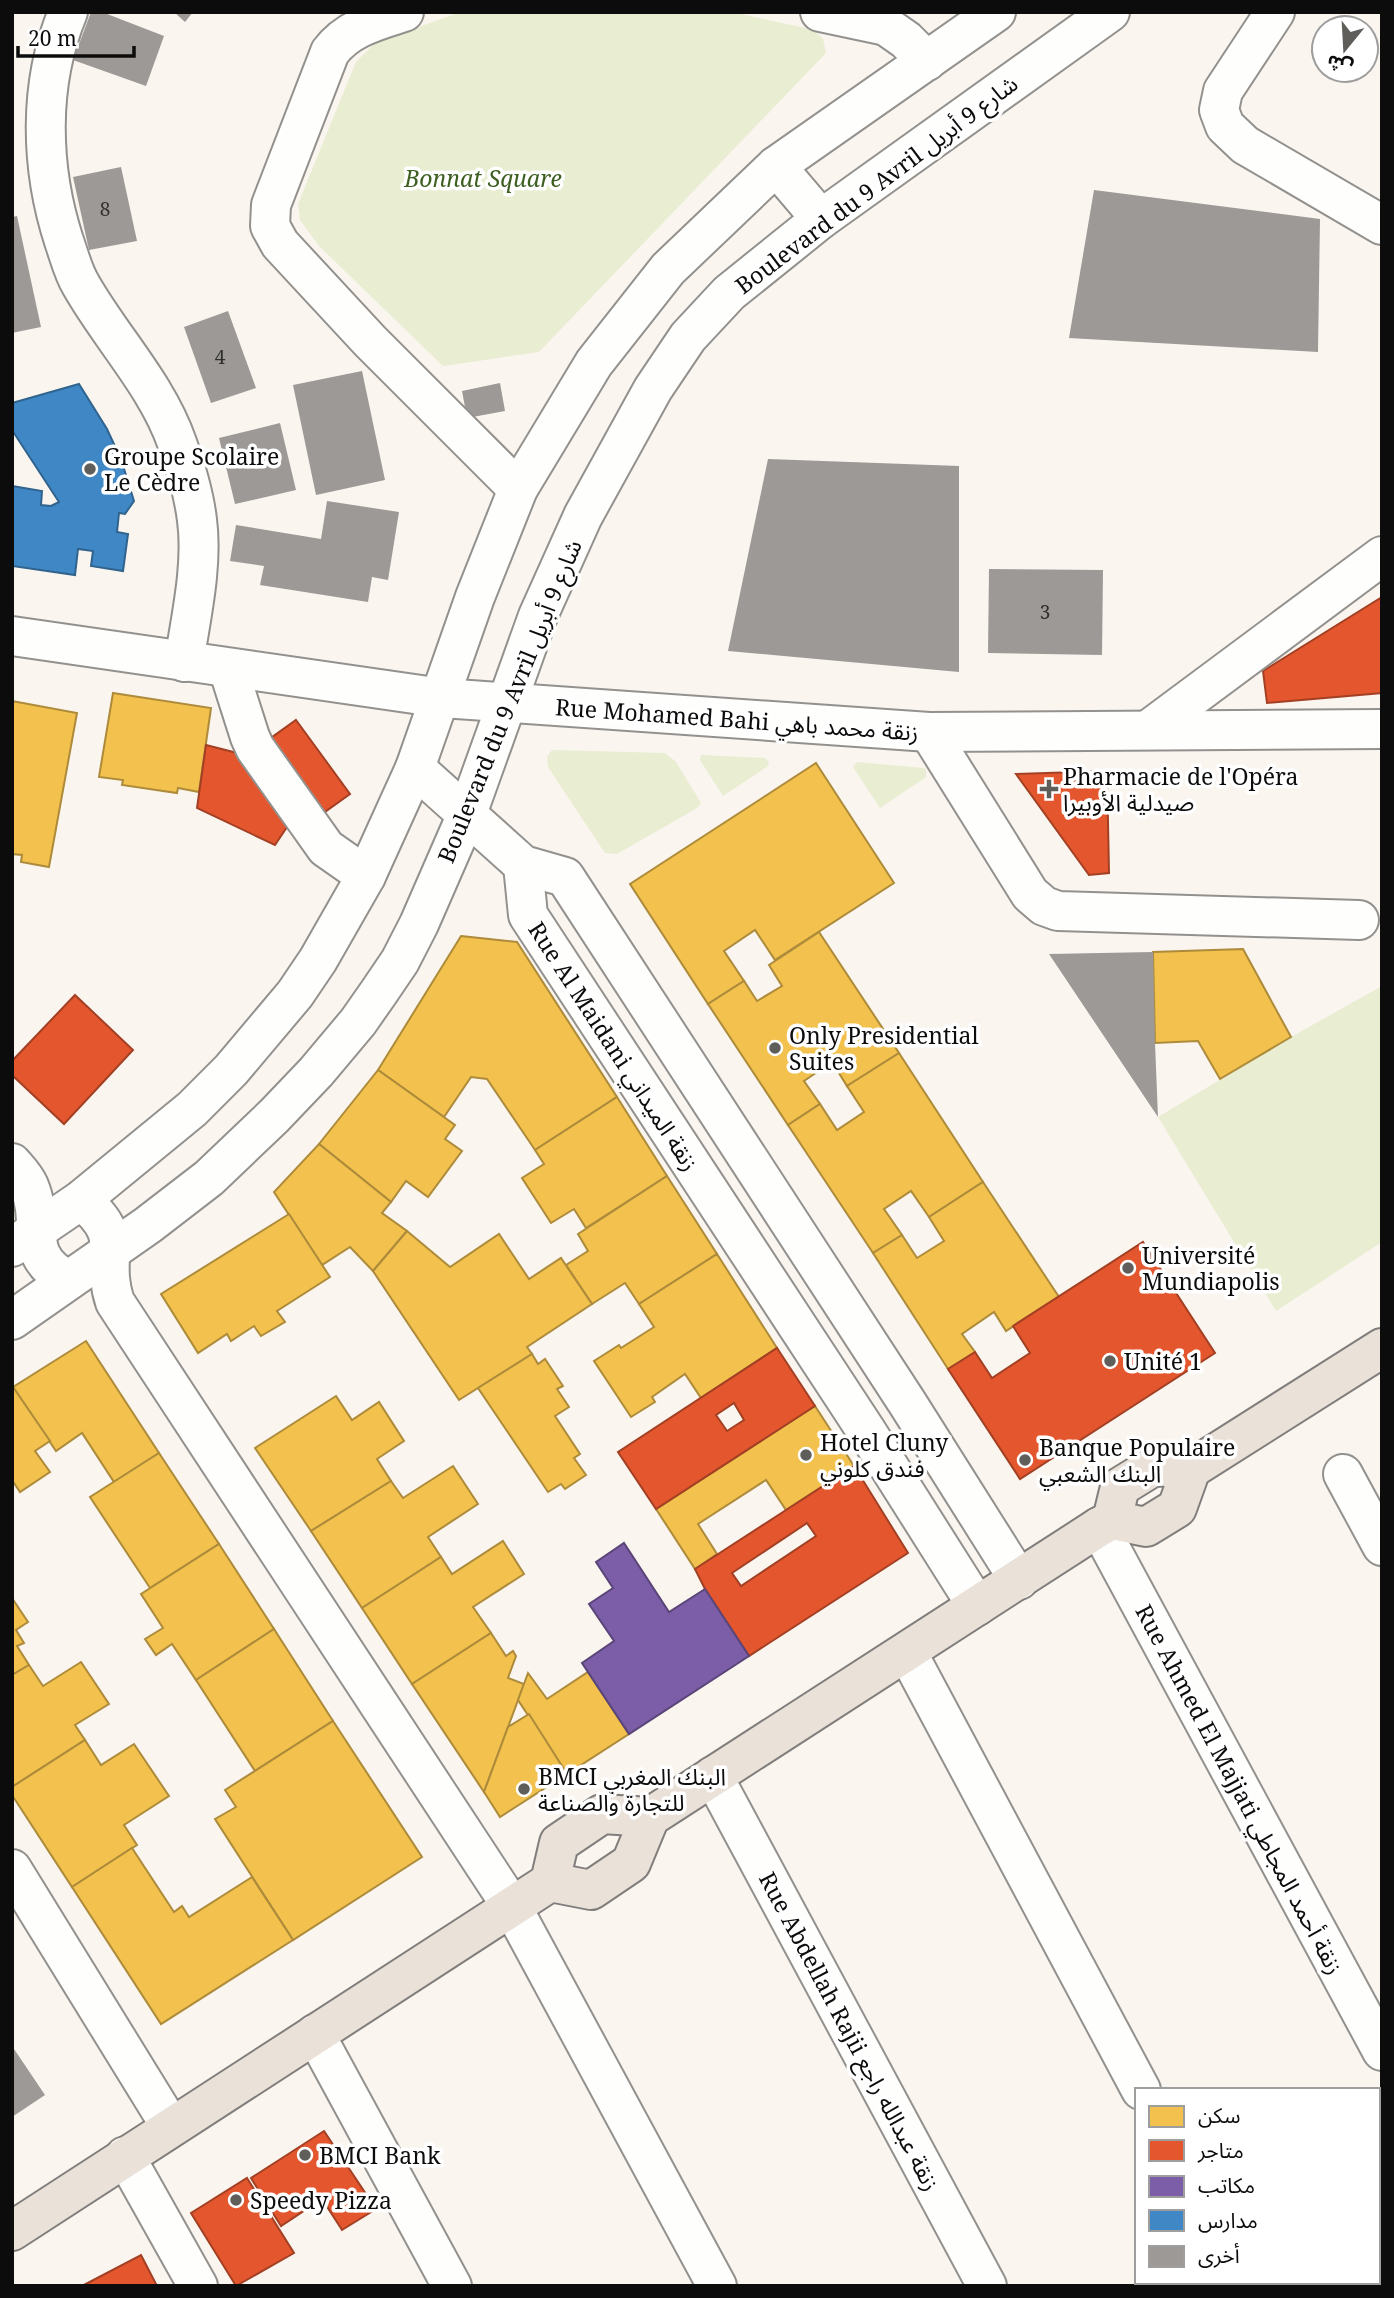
<svg xmlns="http://www.w3.org/2000/svg" width="1394" height="2298" font-family="'Noto Serif','Noto Sans Arabic',serif">
  <style>
    .green { fill: #e9edd1 }
    .homes { fill: #f2c14e; stroke: #ad8b3a; stroke-width: 2 }
    .shops { fill: #e4572e; stroke: #a34024; stroke-width: 2; fill-rule: evenodd }
    .offices { fill: #7b5ea7; stroke: #5a4578; stroke-width: 2 }
    .schools { fill: #3f88c5; stroke: #30638e; stroke-width: 2 }
    .building { fill: #9c9996 }
    .lines { fill: none; stroke-linecap: round; stroke-linejoin: round }
    .minor-casing { stroke: #93918e; stroke-width: 42 }
    .major-casing { stroke: #807e7c; stroke-width: 42 }
    .minor { stroke: #fefefd; stroke-width: 38 }
    .major { stroke: #eae1d9; stroke-width: 38 }
    .poi-dot { fill: #5f5e5b; stroke: #fff; stroke-width: 2.5 }
    .labels { text-anchor: middle; dominant-baseline: central; stroke-width: 7; stroke-linejoin: round; paint-order: stroke }
    .number-label { font-size: 19px; fill: #302f2e }
    .park-label { font-size: 23px; font-style: italic; fill: #3d5f20; stroke: #fff }
    .street-label { font-size: 23px; fill: #0c0c0c; stroke: #fff }
    .poi-label { font-size: 23px; fill: #0c0c0c; stroke: #fff; text-anchor: start }
  </style>
  <rect width="100%" height="100%" fill="#faf5ef"/>
  <!-- green -->
  <g class="green">
    <path d="M460 12H732L814 30 823 39 826 53 539 352 443 366 319 246 300 220 298 204 356 62 375 43Z"/>
    <path d="M552 750 665 753 676 762 701 803 697 808 617 854 605 853 548 767 547 757Z"/>
    <path d="M701 755 765 758 769 762 768 766 723 796 700 760Z"/>
    <path d="M857 762 923 768 926 769V777L880 808 853 767Z"/>
    <path d="M1382 986V1242L1276 1311 1158 1117 1291 1037Z"/>
  </g>
  <!-- homes -->
  <g class="homes">
    <path d="M113 693 211 708 199 792 178 788 177 793 122 785 123 780 99 777Z"/>
    <path d="M12 701 77 713 49 867 21 862 22 855 12 854Z"/>
    <path d="M816 763 894 883 775 960 755 930 724 951 744 981 708 1004 630 884Z"/>
    <path d="M819 932 899 1053 847 1086 832 1062 804 1081 820 1104 788 1125 708 1004 744 981 757 1001 782 986 769 965Z"/>
    <path d="M461 936 517 942 617 1097 535 1150 487 1079 471 1077 444 1117 378 1070Z"/>
    <path d="M1243 949 1291 1037 1220 1079 1198 1041 1155 1043 1153 952Z"/>
    <path d="M899 1053 983 1182 929 1217 911 1191 884 1209 902 1235 873 1253 788 1125 820 1104 837 1130 864 1112 847 1086Z"/>
    <path d="M378 1070 455 1125 445 1139 462 1151 428 1197 406 1181 391 1202 319 1144Z"/>
    <path d="M617 1097 667 1176 586 1228 574 1209 551 1223 522 1178 544 1164 535 1150Z"/>
    <path d="M319 1144 391 1202 382 1213 407 1231 373 1271 350 1247 322 1265 274 1192Z"/>
    <path d="M667 1176 717 1254 639 1304 625 1283 592 1304 566 1265 588 1251 578 1234Z"/>
    <path d="M983 1182 1059 1297 1006 1331 994 1312 962 1334 975 1352 948 1369 873 1253 902 1235 917 1258 944 1241 929 1217Z"/>
    <path d="M289 1214 330 1277 277 1311 285 1322 261 1336 254 1326 231 1341 227 1334 198 1353 161 1294Z"/>
    <path d="M407 1231 450 1267 499 1234 529 1279 561 1258 592 1304 527 1347 532 1354 459 1400 373 1271Z"/>
    <path d="M717 1254 777 1348 701 1398 685 1374 652 1397 655 1402 631 1417 594 1361 619 1345 621 1348 654 1327 639 1304Z"/>
    <path d="M86 1341 159 1453 114 1482 82 1433 56 1451 13 1387Z"/>
    <path d="M532 1354 538 1364 545 1359 563 1386 557 1389 569 1407 555 1416 580 1454 574 1458 586 1475 565 1489 561 1484 548 1492 478 1388Z"/>
    <path d="M13 1387 50 1441 35 1451 50 1472 20 1492 12 1480Z"/>
    <path d="M336 1396 352 1420 379 1402 404 1441 377 1459 391 1481 311 1531 255 1448Z"/>
    <path d="M815 1406 854 1466 786 1510 766 1480 698 1524 717 1554 695 1569 656 1509Z"/>
    <path d="M159 1453 219 1544 150 1588 90 1497Z"/>
    <path d="M453 1466 478 1504 428 1537 441 1557 362 1608 311 1531 391 1481 403 1498Z"/>
    <path d="M503 1541 524 1574 473 1607 491 1633 412 1684 362 1608 441 1557 452 1574Z"/>
    <path d="M219 1544 274 1629 196 1680 172 1644 156 1655 145 1639 163 1628 141 1594Z"/>
    <path d="M12 1598 28 1622 16 1630 24 1643 17 1646 29 1665 12 1675Z"/>
    <path d="M274 1629 333 1721 255 1771 196 1680Z"/>
    <path d="M491 1633 506 1656 513 1651 516 1656 508 1678 524 1684 484 1792 412 1684Z"/>
    <path d="M81 1662 109 1704 75 1725 85 1740 12 1787V1675L29 1665 43 1686Z"/>
    <path d="M588 1672 629 1734 567 1774 518 1700 528 1673 547 1699Z"/>
    <path d="M529 1714 567 1774 500 1817 484 1792 508 1727Z"/>
    <path d="M333 1721 422 1857 293 1940 215 1819 236 1807 225 1790Z"/>
    <path d="M85 1740 101 1765 134 1744 169 1796 124 1825 137 1845 72 1887 12 1795V1787Z"/>
    <path d="M132 1848 174 1912 182 1906 189 1917 252 1877 293 1940 161 2024 72 1887Z"/>
  </g>
  <!-- shops -->
  <g class="shops">
    <path d="M1382 597V693L1267 703 1263 671Z"/>
    <path d="M296 720 350 794 315 819 261 745Z"/>
    <path d="M206 745 237 753 291 821 275 845 197 808Z"/>
    <path d="M1107 771 1109 873 1089 875 1016 774Z"/>
    <path d="M75 995 133 1050 64 1124 12 1075V1061Z"/>
    <path d="M1143 1242 1215 1353 1020 1479 948 1369 975 1352 992 1378 1030 1353 1013 1326Z"/>
    <path d="M777 1348 815 1406 656 1509 618 1452ZM734 1403 744 1420 727 1431 716 1415Z"/>
    <path d="M854 1466 908 1553 749 1656 705 1589 695 1569ZM807 1523 816 1536 741 1586 732 1573Z"/>
    <path d="M324 2131 376 2209 342 2230 322 2199 281 2226 251 2178Z"/>
    <path d="M247 2178 294 2253 236 2286 191 2213Z"/>
    <path d="M141 2255 157 2286H82Z"/>
  </g>
  <!-- offices -->
  <path class="offices" d="M624 1543 669 1612 705 1589 749 1656 629 1734 582 1663 614 1641 589 1604 613 1588 596 1562Z"/>
  <!-- schools -->
  <path class="schools" d="M79 384 107 429 121 459 134 501 125 514 119 513 117 532 128 534 123 571 91 566 93 551 78 549 75 575 12 566V486L42 491 41 505 51 506 59 502 12 430V403Z"/>
  <!-- building -->
  <g class="building">
    <path d="M91 12H102L164 36 146 86 73 60Z"/>
    <path d="M174 12H193L185 22Z"/>
    <path d="M121 167 137 241 89 250 73 177Z"/>
    <path d="M1094 190 1320 219 1318 352 1069 338Z"/>
    <path d="M17 216 41 327 12 333V217Z"/>
    <path d="M228 311 256 388 211 403 184 327Z"/>
    <path d="M362 371 385 480 316 495 293 385Z"/>
    <path d="M500 383 505 411 467 418 462 391Z"/>
    <path d="M280 423 296 490 235 504 219 438Z"/>
    <path d="M768 459 959 466V672L728 651Z"/>
    <path d="M327 501 399 512 388 580 372 577 368 602 260 585 264 566 230 561 236 525 321 539Z"/>
    <path d="M989 569 1103 570 1102 655 988 653Z"/>
    <path d="M1153 952 1155 1043 1158 1117 1049 954Z"/>
    <path d="M12 2046 45 2095 12 2117Z"/>
  </g>
  <g class="lines">
    <defs>
      <g id="minor">
        <path d="M68 12C38 84 40 167 64 241 69 255 73 272 81 285 111 338 157 385 177 443 186 468 194 494 197 520 203 565 191 617 184 662"/>
        <path d="M404 12C376 21 348 28 330 52L271 205 270 226 280 244 370 341 518 489"/>
        <path d="M820 12 886 26 906 40 927 61"/>
        <path d="M1275 12 1223 91 1219 110 1225 126 1245 145 1382 225"/>
        <path d="M776 166 821 219"/>
        <path d="M12 636 442 698 929 732 1382 729"/>
        <path d="M228 668 250 737 255 748 326 848 366 876"/>
        <path d="M1148 730 1382 556"/>
        <path d="M929 732 1030 894 1044 906 1058 911 1359 920"/>
        <path d="M415 768 523 865 565 877 908 1404 1019 1580"/>
        <path d="M523 865 528 915 867 1432 977 1606"/>
        <path d="M12 1163C18 1170 25 1177 29 1186 46 1226 20 1253 67 1280"/>
        <path d="M81 1200C129 1238 99 1255 115 1302L512 1907 717 2286"/>
        <path d="M12 1247 81 1200 192 1109 231 1070 295 994 318 960 366 876 415 768 475 597 518 489 594 363 668 269 776 166 996 12"/>
        <path d="M12 1320 148 1225 209 1178 274 1116 316 1072 358 1022 379 992 400 961 419 924 467 814 538 616 583 516 653 389 688 337 729 293 821 219 1110 12"/>
        <path d="M1343 1474 1382 1546"/>
        <path d="M1099 1527 1382 2051"/>
        <path d="M907 1652 1141 2090"/>
        <path d="M713 1776 987 2286"/>
        <path d="M12 1869 171 2127"/>
        <path d="M315 2034 452 2286"/>
        <path d="M125 2156 198 2286"/>
        <path d="M1245 2282 1246 2286"/>
      </g>
      <g id="major">
        <path d="M1112 1520 1120 1487 1154 1466 1191 1469"/>
        <path d="M550 1882 591 1890 631 1863 650 1817 1099 1527 1112 1520 1146 1527 1177 1508 1191 1469 1382 1348"/>
        <path d="M12 2231 550 1882 559 1843 602 1814 650 1817"/>
      </g>
    </defs>
    <!-- minor casing -->
    <use href="#minor" class="minor-casing"/>
    <!-- major casing -->
    <use href="#major" class="major-casing"/>
    <!-- minor -->
    <use href="#minor" class="minor"/>
    <!-- major -->
    <use href="#major" class="major"/>
  </g>
  <!-- markers -->
  <g class="poi-dot">
    <circle cx="90" cy="469" r="7"/>
    <path d="M1045.5 778.5h7v7h7v7h-7v7h-7v-7h-7v-7h7z"/>
    <circle cx="775" cy="1048" r="7"/>
    <circle cx="1128" cy="1268" r="7"/>
    <circle cx="1110" cy="1361" r="7"/>
    <circle cx="806" cy="1455" r="7"/>
    <circle cx="1025" cy="1460" r="7"/>
    <circle cx="524" cy="1789" r="7"/>
    <circle cx="305" cy="2155" r="7"/>
    <circle cx="236" cy="2200" r="7"/>
  </g>
  <g class="labels">
    <!-- number labels -->
    <g class="number-label">
      <text x="105" y="209">8</text>
      <text x="220" y="357">4</text>
      <text x="1045" y="612">3</text>
    </g>
    <!-- park labels -->
    <g class="park-label">
      <text x="483" y="178">Bonnat Square</text>
    </g>
    <!-- street labels -->
    <g class="street-label">
      <text transform="translate(876 184) rotate(-37)">Boulevard du 9 Avril شارع 9 أبريل</text>
      <text transform="translate(509 701) rotate(-68)">Boulevard du 9 Avril شارع 9 أبريل</text>
      <text transform="translate(737 719) rotate(4)">Rue Mohamed Bahi زنقة محمد باهي</text>
      <text transform="translate(614 1046) rotate(57)">Rue Al Maidani زنقة الميداني</text>
      <text transform="translate(1240 1789) rotate(62)">Rue Ahmed El Majjati زنقة أحمد المجاطي</text>
      <text transform="translate(850 2031) rotate(62)">Rue Abdellah Rajii زنقة عبدالله راجع</text>
    </g>
    <!-- poi labels -->
    <g class="poi-label">
      <text x="104" y="456">Groupe Scolaire<tspan x="104" dy="26">Le Cèdre</tspan></text>
      <text x="1063" y="776">Pharmacie de l'Opéra<tspan x="1063" dy="26">صيدلية الأوبيرا</tspan></text>
      <text x="789" y="1035">Only Presidential<tspan x="789" dy="26">Suites</tspan></text>
      <text x="1142" y="1255">Université<tspan x="1142" dy="26">Mundiapolis</tspan></text>
      <text x="1124" y="1361">Unité 1</text>
      <text x="820" y="1442">Hotel Cluny<tspan x="820" dy="26">فندق كلوني</tspan></text>
      <text x="1039" y="1447">Banque Populaire<tspan x="1039" dy="26">البنك الشعبي</tspan></text>
      <text x="538" y="1776">BMCI البنك المغربي<tspan x="538" dy="26">للتجارة والصناعة</tspan></text>
      <text x="319" y="2155">BMCI Bank</text>
      <text x="250" y="2200">Speedy Pizza</text>
    </g>
  </g>
  <!-- border -->
  <rect width="1394" height="2298" fill="none" stroke="#0c0c0c" stroke-width="28"/>
  <!-- legend -->
  <rect x="1135" y="2088" width="245" height="196" fill="#ffffff" stroke="#9e9e9e" stroke-width="2"/>
  <rect x="1149" y="2106" width="35" height="21" fill="#f2c14e" stroke="#9e9e9e" stroke-width="2"/>
  <text x="1198" y="2123" font-size="21" fill="#0c0c0c">سكن</text>
  <rect x="1149" y="2140" width="35" height="21" fill="#e4572e" stroke="#9e9e9e" stroke-width="2"/>
  <text x="1198" y="2158" font-size="21" fill="#0c0c0c">متاجر</text>
  <rect x="1149" y="2176" width="35" height="21" fill="#7b5ea7" stroke="#9e9e9e" stroke-width="2"/>
  <text x="1198" y="2193" font-size="21" fill="#0c0c0c">مكاتب</text>
  <rect x="1149" y="2210" width="35" height="21" fill="#3f88c5" stroke="#9e9e9e" stroke-width="2"/>
  <text x="1198" y="2228" font-size="21" fill="#0c0c0c">مدارس</text>
  <rect x="1149" y="2246" width="35" height="21" fill="#9c9996" stroke="#9e9e9e" stroke-width="2"/>
  <text x="1198" y="2263" font-size="21" fill="#0c0c0c">أخرى</text>
  <!-- north arrow -->
  <g transform="translate(1345 49) rotate(198)"><circle r="33" fill="#ffffff" stroke="#9e9e9e" stroke-width="2"/>
  <path d="M0-5L12 26L0 18L-12 26Z" fill="#5f5e5b"/>
  <text y="-10" font-size="19" font-weight="bold" text-anchor="middle" fill="#0c0c0c">ش</text>
  </g>
  <!-- scale -->
  <path d="M18 46v10h116v-10" fill="none" stroke="#0c0c0c" stroke-width="3.5"/>
  <text x="28" y="46" font-size="21" fill="#0c0c0c" stroke="#ffffff" stroke-width="5" paint-order="stroke">20 m</text>
</svg>
